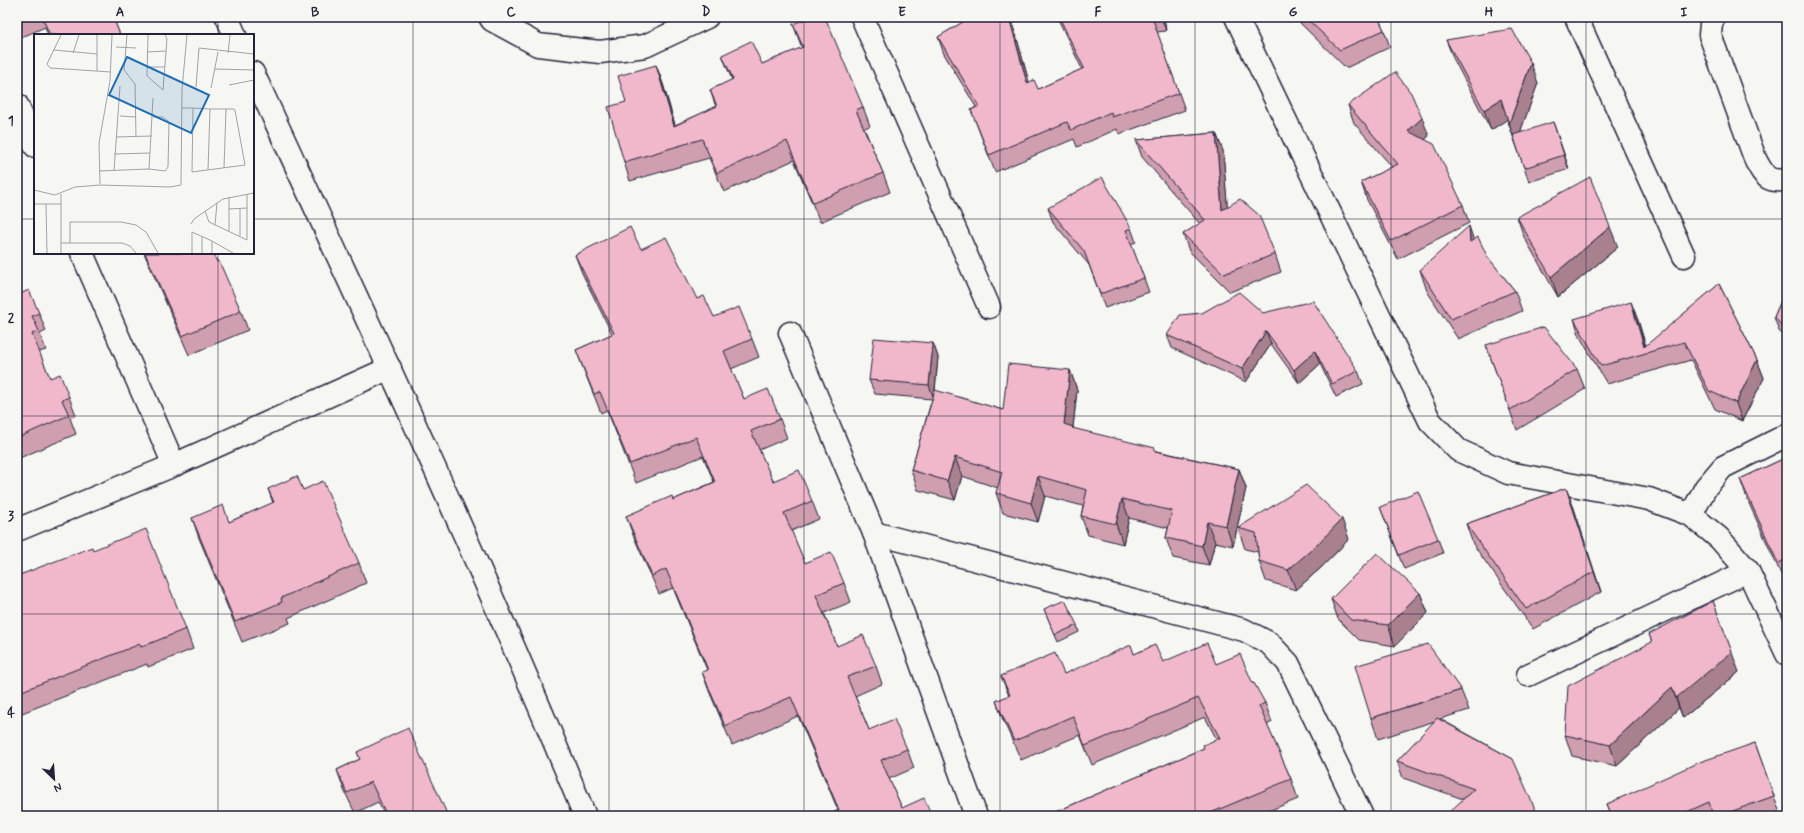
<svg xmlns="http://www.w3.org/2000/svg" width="1804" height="833" font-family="Mynerve,sans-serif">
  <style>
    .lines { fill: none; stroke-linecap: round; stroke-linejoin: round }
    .minor-casing { stroke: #22223b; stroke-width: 25 }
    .minor { stroke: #f6f6f2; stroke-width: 22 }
    .wall { fill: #cf9eaf; stroke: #22223b }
    .shaded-wall { fill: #a9818e; stroke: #22223b }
    .building { fill: #f1b8cb; stroke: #22223b }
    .grid { fill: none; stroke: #22223b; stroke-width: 1; stroke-opacity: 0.55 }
    .inset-road { fill: none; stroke: #a1a1a9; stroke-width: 1 }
    .view { fill: #1f6fb2; fill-opacity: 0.15; stroke: #1f6fb2; stroke-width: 2 }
    .inset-edge { fill: none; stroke: #22223b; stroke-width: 2 }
    .neatline { fill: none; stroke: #22223b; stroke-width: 1.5 }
    .grid-label { font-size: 13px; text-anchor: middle; font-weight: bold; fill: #22223b }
  </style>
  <rect width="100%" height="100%" fill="#f6f6f2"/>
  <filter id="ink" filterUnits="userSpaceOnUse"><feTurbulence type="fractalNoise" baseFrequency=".025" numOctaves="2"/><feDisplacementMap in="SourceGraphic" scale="8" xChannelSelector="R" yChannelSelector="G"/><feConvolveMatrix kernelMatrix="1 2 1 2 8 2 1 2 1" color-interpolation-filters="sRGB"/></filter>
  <g filter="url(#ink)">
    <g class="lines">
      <defs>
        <g id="minor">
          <path d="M227 17 235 35"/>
          <path d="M490 17 492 20 538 45 600 52 645 46 707 17"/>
          <path d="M862 17 989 307"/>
          <path d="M1236 17 1430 421 1458 450 1508 473 1649 499 1691 515 1719 538 1748 571 1787 654"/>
          <path d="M1576 17 1684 256"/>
          <path d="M1714 17 1711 24 1710 35 1756 161C1765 177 1767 182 1787 180"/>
          <path d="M253 73C367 319 482 565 585 816"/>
          <path d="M17 105 35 146"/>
          <path d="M82 253 174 465"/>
          <path d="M790 333 874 533"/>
          <path d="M1691 515 1706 487 1723 467 1787 435"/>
          <path d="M17 530 174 465 390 368"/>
          <path d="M1528 675 1748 571"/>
          <path d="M976 816 874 533 1244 630 1269 643 1288 663 1362 816"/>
        </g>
      </defs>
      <!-- minor casing -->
      <use href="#minor" class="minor-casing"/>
      <!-- minor -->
      <use href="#minor" class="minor"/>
    </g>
    <!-- wall -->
    <g class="wall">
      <path d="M17 17H113L120 35H48L45 27 20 38 17 30Z"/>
      <path d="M961 17H1011L1029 83 1038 89 1082 69 1057 17H1164L1166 31 1157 32 1185 110 1119 134 1117 129 1077 147 1074 139 995 172 971 110 976 107 944 54 938 37 965 21Z"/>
      <path d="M1297 17H1378L1384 30 1390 47 1346 68 1299 22Z"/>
      <path d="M1449 17H1456L1451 20Z"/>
      <path d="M793 24 863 107 870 126 864 128 883 173 890 192 820 222 794 160 724 192 709 158 630 181 624 162 626 102 656 65 663 84 675 125 716 107 710 90 732 80 722 55 762 64 802 48Z"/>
      <path d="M1446 40 1538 83 1520 132 1558 136 1569 169 1529 182 1507 119 1491 130 1454 60Z"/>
      <path d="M1348 105 1429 136 1425 139 1463 205 1469 223 1398 259 1367 200 1361 182 1392 167 1354 123Z"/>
      <path d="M1216 133 1223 151 1227 207 1275 254 1281 272 1230 292 1189 251 1183 234 1200 224 1142 157 1136 140Z"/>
      <path d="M1048 208 1131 228 1136 242 1131 244 1149 292 1105 308 1089 265 1053 222Z"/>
      <path d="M1517 217 1618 247 1558 297 1524 237Z"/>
      <path d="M1474 240 1515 291 1522 311 1458 339 1427 291 1420 270Z"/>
      <path d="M641 249 697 299 714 317 752 339 759 357 731 369 744 399 780 419 787 438 759 450 773 481 812 501 819 519 791 531 805 563 844 583 851 602 824 613 837 646 876 666 882 684 855 696 869 730 907 749 914 768 889 779 902 808 932 816 838 810 798 716 732 745 709 691 702 672 707 670 673 588 659 594 633 535 626 516 673 500 714 482 703 456 636 483 607 410 601 413 583 368 576 350 612 334 582 273 575 255Z"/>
      <path d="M144 253H213L241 311 248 330 189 355Z"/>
      <path d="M1719 284 1757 360 1764 378 1742 421 1715 409 1691 360 1607 384 1580 337 1574 319 1638 320 1646 346Z"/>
      <path d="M17 286 20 294 39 313 46 331 40 334 46 350 39 352 50 378 69 397 76 415 70 418 76 434 17 459Z"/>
      <path d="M1787 287V340L1779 331 1774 317Z"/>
      <path d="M1263 313 1358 371 1363 384 1336 397 1320 364 1299 383 1271 344 1246 382 1172 348 1167 335Z"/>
      <path d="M933 343 938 357 935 391 1003 410 1070 370 1077 390 1073 427V429L1157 451 1239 469 1246 488 1233 546 1215 542 1209 565 1173 558 1166 538 1168 528 1129 518 1123 544 1088 535 1081 516 1083 506 1045 496 1038 522 1003 513 996 493 998 488 962 476 955 500 918 490 911 470 932 399 875 394 869 380Z"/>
      <path d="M1486 345 1577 369 1585 389 1517 430Z"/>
      <path d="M1787 457V582L1785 583 1747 499 1740 479Z"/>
      <path d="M1566 488 1601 592 1533 629 1473 544 1466 524Z"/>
      <path d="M268 489 303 490 359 563 366 583 288 618 290 623 242 642 199 538 192 518 229 522 273 503Z"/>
      <path d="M1380 507 1438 539 1443 553 1404 569Z"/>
      <path d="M1238 528 1349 539 1324 565 1296 590 1266 581 1259 561 1258 552 1245 549Z"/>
      <path d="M94 550 186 629 193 649 148 667 147 664 17 715V576Z"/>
      <path d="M1420 593 1428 613 1395 646 1359 640 1338 619 1331 599Z"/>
      <path d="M1044 609 1077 625 1079 632 1058 642Z"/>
      <path d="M1649 634 1739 672 1683 718 1679 708 1617 766 1572 756 1565 735 1652 642Z"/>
      <path d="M1134 654 1163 662 1216 664 1253 684 1265 703 1272 722 1267 725 1291 779 1298 799 1256 816H1046L1204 748 1217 740 1205 717 1092 765 1080 735 1021 760 1003 720 996 701 1009 696 1001 676 1064 674Z"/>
      <path d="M1461 690 1469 710 1440 719 1513 759 1463 799 1403 778 1397 761 1435 721 1378 739 1371 718Z"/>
      <path d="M1755 743 1780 813 1771 816H1611L1607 804Z"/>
      <path d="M357 752 448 816H385L378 802 355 813 344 790 337 770 360 759Z"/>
    </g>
    <!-- shaded-wall -->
    <g class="shaded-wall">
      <path d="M1009 17H1011L1034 100 1027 83Z"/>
      <path d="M1161 17H1164L1166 31Z"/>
      <path d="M1531 63 1538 83 1516 144 1509 124Z"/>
      <path d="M656 65 663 84 681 145 674 126Z"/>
      <path d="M1501 99 1508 119 1491 130 1484 110Z"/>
      <path d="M1422 118 1429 136 1414 149 1408 131Z"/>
      <path d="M1553 122 1558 136 1569 169 1564 155Z"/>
      <path d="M1216 133 1223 151 1229 227 1222 210Z"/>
      <path d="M1469 226 1476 247 1470 242Z"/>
      <path d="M1610 227 1618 247 1558 297 1551 277Z"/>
      <path d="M1631 302 1638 320 1647 353 1644 347Z"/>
      <path d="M1266 331 1271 344 1246 382 1242 369Z"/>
      <path d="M933 343 938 357 934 399 929 385Z"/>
      <path d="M1315 351 1320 364 1299 383 1294 370Z"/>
      <path d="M1757 360 1764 378 1742 421 1736 403Z"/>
      <path d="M1070 370 1077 390 1073 427 1080 446 1064 424Z"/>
      <path d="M955 457 962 476 955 500 947 481Z"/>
      <path d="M1239 469 1246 488 1233 546 1226 526Z"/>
      <path d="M1038 476 1045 496 1038 522 1031 503Z"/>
      <path d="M1566 488 1574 508 1601 592 1594 572Z"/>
      <path d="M1122 499 1129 518 1123 544 1116 524Z"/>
      <path d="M1342 519 1349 539 1324 565 1296 590 1288 570Z"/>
      <path d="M1207 522 1215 542 1209 565 1202 546Z"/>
      <path d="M1420 593 1428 613 1395 646 1388 625Z"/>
      <path d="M1713 601 1739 672 1683 718 1676 698Z"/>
      <path d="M1672 687 1679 708 1617 766 1610 745Z"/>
    </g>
    <!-- building -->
    <g class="building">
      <path d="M42 17H113L120 35H50Z"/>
      <path d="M811 17H825L863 107 856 110 883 173 813 203 787 141 717 173 702 139 624 162 608 107 626 102 618 76 656 65 674 126 717 106 710 90 733 79 722 55 751 41 762 64 803 47 793 24Z"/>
      <path d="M971 17H1009L1027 83 1034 80 1038 89 1084 68 1059 17H1152L1179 93 1112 117 1111 112 1071 130 1067 122 989 155 971 110 979 106 938 37Z"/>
      <path d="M1305 17H1378L1384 30 1340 50Z"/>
      <path d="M1512 29 1531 63 1509 124 1501 99 1484 110 1446 40Z"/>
      <path d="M1395 72 1411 93 1422 118 1408 131 1434 144 1463 205 1391 241 1361 182 1398 164 1348 105Z"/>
      <path d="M1553 122 1564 155 1524 168 1513 135Z"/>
      <path d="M1216 133 1222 210 1240 199 1259 215 1275 254 1224 274 1183 234 1205 220 1136 140Z"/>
      <path d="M1102 177 1131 228 1126 230 1144 278 1100 294 1084 251 1048 208Z"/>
      <path d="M1590 177 1610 227 1551 277 1517 217Z"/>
      <path d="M1469 226 1470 242 1478 237 1487 256 1515 291 1451 319 1420 270Z"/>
      <path d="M630 227 641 249 666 237 697 299 704 296 714 317 739 307 752 339 724 351 744 399 768 389 780 419 751 431 773 481 799 470 812 501 784 513 805 563 831 552 844 583 816 595 837 646 863 635 876 666 847 677 869 730 894 719 907 749 881 760 902 808 924 798 932 816H835L834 812 839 810 791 697 725 726 702 672 708 670 666 569 652 576 626 516 672 496 673 500 715 482 696 437 630 464 600 392 594 394 576 350 614 333 575 255Z"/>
      <path d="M145 253H213L217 262 219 261 241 311 182 336Z"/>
      <path d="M1719 284 1757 360 1736 403 1709 391 1684 342 1601 366 1574 319 1631 302 1644 347Z"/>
      <path d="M17 286 20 294 29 290 39 313 32 316 39 331 32 334 50 378 60 374 69 397 62 400 69 415 17 438Z"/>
      <path d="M1787 287V331L1774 317Z"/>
      <path d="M1239 292 1263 313 1313 301 1358 371 1332 384 1315 351 1294 370 1266 331 1242 369 1167 335 1180 315 1202 313Z"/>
      <path d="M1544 327 1577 369 1510 410 1486 345Z"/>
      <path d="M874 338 933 343 929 385 869 380Z"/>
      <path d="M1008 364 1070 370 1064 424 1073 427 1072 428 1155 448V451L1239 469 1226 526 1207 522 1202 546 1166 538 1172 511 1122 499 1116 524 1081 516 1087 490 1038 476 1031 503 996 493 1002 472 955 457 947 481 911 470 935 390 1003 410Z"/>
      <path d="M1787 457V559L1778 563 1740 479Z"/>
      <path d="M297 476 303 490 323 481 359 563 281 598 282 602 235 622 192 518 223 505 229 522 274 502 268 489Z"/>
      <path d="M1306 485 1342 519 1317 545 1288 570 1259 561 1256 533 1238 528Z"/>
      <path d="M1566 488 1594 572 1526 609 1466 524Z"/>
      <path d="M1418 491 1438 539 1399 555 1380 507Z"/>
      <path d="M146 529 186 629 141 647 140 644 17 693V576L92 547 93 550Z"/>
      <path d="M1377 553 1420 593 1388 625 1351 620 1331 599Z"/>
      <path d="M1065 600 1077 625 1055 635 1044 609Z"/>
      <path d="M1713 601 1732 652 1676 698 1672 687 1610 745 1565 735 1568 686 1652 642 1649 634Z"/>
      <path d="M1207 643 1216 664 1240 654 1253 684 1254 683 1265 703 1259 706 1291 779 1208 814 1209 816H1046L1204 748 1203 745 1220 738 1198 698 1085 746 1073 716 1014 741 996 701 1010 695 1001 676 1055 653 1064 674 1131 645 1134 654 1155 645 1163 662Z"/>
      <path d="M1428 644 1461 690 1371 718 1355 666Z"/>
      <path d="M1437 718 1513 759 1538 816H1445L1474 789 1397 761Z"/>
      <path d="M408 728 448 816H387L371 782 347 793 337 770 360 759 357 752Z"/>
      <path d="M1755 743 1774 796 1719 816H1713L1709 802 1678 816H1612L1607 804 1697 763Z"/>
    </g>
  </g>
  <!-- grid -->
  <path class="grid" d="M218 17V35M413 17V816M609 17V816M804 17V816M1000 17V816M1195 17V816M1391 17V816M1586 17V816M17 219H35M253 219H1787M218 253V816M17 416H1787M17 614H1787"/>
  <!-- overview -->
  <g transform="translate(34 34)">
    <rect width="220" height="220" fill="#f6f6f2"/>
    <path class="inset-road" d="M27 1 13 30 16 34 77 38M63 1V37M93 1 90 36 101 50 102 103M114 1 113 42 129 56 133 5 131 1M82 13 102 14M20 16 63 20M113 18 132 17M39 19 45 1M194 19 196 1M113 33H131M181 35 220 36M195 51 220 46M162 53 165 14 220 20M177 54 184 18M148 74H159L176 75H200L201 76 211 131 158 138 159 74M86 82 102 83M82 103 118 102M80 120 116 119M190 134 192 75M115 135 131 137 134 133 135 88 129 83H119M174 136 176 75M65 137 115 135 119 64M80 137 86 52M66 150 65 109 76 47 78 1M0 156 21 161 41 153 66 151 136 153 147 151 148 55 153 1M27 160V219M0 170H27M12 170 13 219M195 175 213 174M171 177 175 188 213 206V160M157 190 160 185 189 165 220 159M181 191 183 169M195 197V163M206 202V175M168 203V219M178 207 199 219M27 209H88L96 212 102 219M36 209V188H87L102 191 112 198 124 219M158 219V198L178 207V219"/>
    <path class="view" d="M93 23 175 61 157 99 75 61Z"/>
    <rect width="220" height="220" class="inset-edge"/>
  </g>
  <!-- margin -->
  <rect width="1804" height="833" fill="none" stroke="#f6f6f2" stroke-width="44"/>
  <!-- north arrow -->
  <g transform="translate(54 779) rotate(155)" stroke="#f6f6f2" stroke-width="3" paint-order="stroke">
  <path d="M0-3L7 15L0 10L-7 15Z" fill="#22223b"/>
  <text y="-6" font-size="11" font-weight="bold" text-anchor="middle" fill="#22223b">N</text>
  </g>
  <rect x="22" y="22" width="1760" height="789" class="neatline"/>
  <g class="grid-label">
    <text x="120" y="16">A</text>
    <text x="315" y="16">B</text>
    <text x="511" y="16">C</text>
    <text x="706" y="16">D</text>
    <text x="902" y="16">E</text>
    <text x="1098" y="16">F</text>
    <text x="1293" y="16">G</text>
    <text x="1489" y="16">H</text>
    <text x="1684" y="16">I</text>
    <text x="11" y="125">1</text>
    <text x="11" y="322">2</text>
    <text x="11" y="520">3</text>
    <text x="11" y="717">4</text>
  </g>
</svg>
